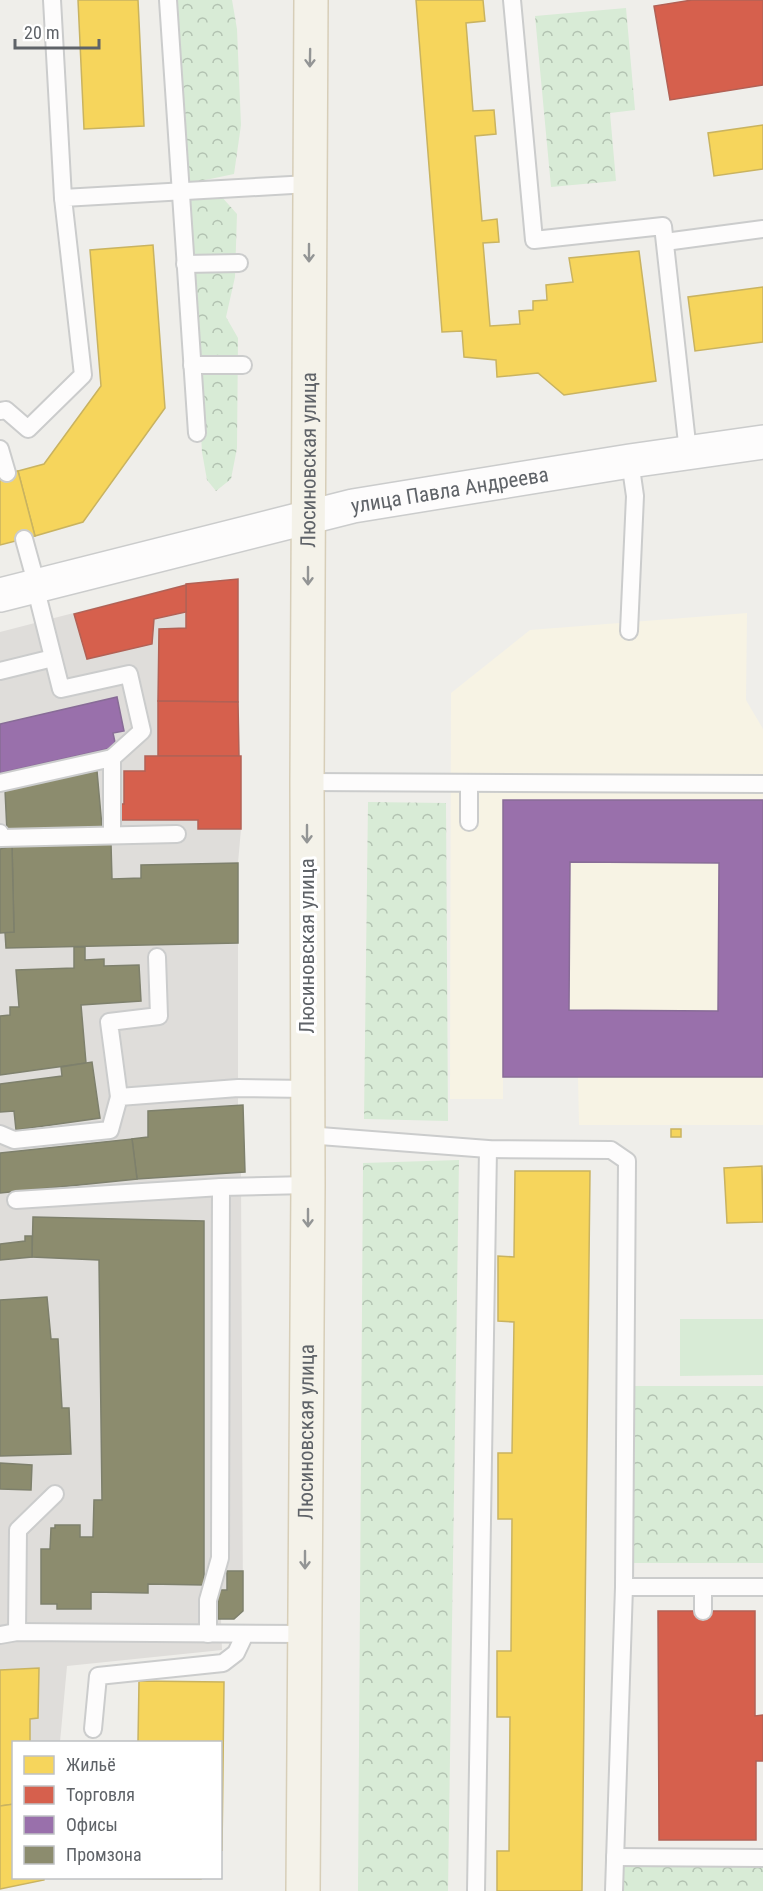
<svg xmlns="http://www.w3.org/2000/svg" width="763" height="1891" font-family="'Roboto Condensed',sans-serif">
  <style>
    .commercial { fill: #f7f3e4 }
    .industrial { fill: #dfddda }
    .forest { fill: url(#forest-crowns) }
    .garden { fill: #d8ebd6 }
    .homes { fill: #f6d55c; stroke: #c9b360; stroke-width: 1.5 }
    .shops { fill: #d6604d; stroke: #b26155; stroke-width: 1.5 }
    .offices { fill: #9970ab; stroke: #886c97; stroke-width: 1.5; fill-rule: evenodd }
    .industry { fill: #8c8c6e; stroke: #7e806c; stroke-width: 1.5 }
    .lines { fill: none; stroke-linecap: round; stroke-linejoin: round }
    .service-casing { stroke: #cbcccc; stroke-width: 20 }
    .tertiary-casing { stroke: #cbcccc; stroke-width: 36 }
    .primary-casing { stroke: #d7ceb8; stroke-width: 36 }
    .service { stroke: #fdfcfc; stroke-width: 16 }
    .tertiary { stroke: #fdfcfc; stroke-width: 33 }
    .primary { stroke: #f4f2e9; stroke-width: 33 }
    .oneway { stroke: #939595 }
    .labels { text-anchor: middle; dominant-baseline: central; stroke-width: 6; stroke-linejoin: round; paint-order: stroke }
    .street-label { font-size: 21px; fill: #5f6368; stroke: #fff }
  </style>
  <defs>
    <pattern id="forest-crowns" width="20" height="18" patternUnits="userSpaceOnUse" patternTransform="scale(1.5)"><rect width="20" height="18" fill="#d8ebd6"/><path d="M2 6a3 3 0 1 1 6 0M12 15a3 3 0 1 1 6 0" fill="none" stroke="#b2c2b1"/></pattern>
  </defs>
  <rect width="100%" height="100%" fill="#efeeea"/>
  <!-- commercial -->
  <path class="commercial" d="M747 613 746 700 763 729V1125H579L578 1077H503V1099H450L451 693 530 630Z"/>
  <!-- industrial -->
  <path class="industrial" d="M238 579 239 756H241V829L238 863V1105H243L245 1172 241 1173 243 1611 234 1619H221L222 1650 67 1666 60 1742H14V1878H44V1880L0 1889V632L186 584Z"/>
  <!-- forest -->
  <g class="forest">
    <path d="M173 0H232L237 29 241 125 234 174 186 184Z"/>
    <path d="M626 8 635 110 610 113 616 181 551 187 535 16Z"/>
    <path d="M187 194 221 196 237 214 235 277 226 317 238 338 237 448 231 479 216 491 207 480 202 452Z"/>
    <path d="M368 802 446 803 448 1121 364 1119Z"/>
    <path d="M459 1160 448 1891H358L363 1163Z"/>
    <path d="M632 1386H763V1563H633Z"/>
    <rect x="621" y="1867" width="142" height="24"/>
  </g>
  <!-- garden -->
  <path class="garden" d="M680 1319H763V1375L680 1376Z"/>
  <!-- homes -->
  <g class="homes">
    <path d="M78 0H138L144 126 84 129Z"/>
    <path d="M416 0H483L485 21 466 23 473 111 494 110 496 134 475 136 482 221 497 219 499 242 483 243 490 326 520 324 519 311 533 310V301L547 300 546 285 573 282 569 258 639 251 656 381 564 395 538 373 497 377 496 360 464 357 462 331 442 332Z"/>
    <path d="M763 125V169L714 176 708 133Z"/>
    <path d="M153 245 165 408 83 522 35 536 18 471 44 464 101 386 90 250Z"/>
    <path d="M763 287V342L695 351 688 297Z"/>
    <path d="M18 471 35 536 0 545V475Z"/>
    <rect x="671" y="1129" width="10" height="8"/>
    <path d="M762 1166 763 1222 727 1223 724 1168Z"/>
    <path d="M515 1171H590L582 1891H497V1851H509L510 1717H497V1651H511L512 1519H498V1453H512L514 1322 498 1321V1256L514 1257Z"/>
    <path d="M39 1668 38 1718 30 1719V1742H14V1804L0 1806V1670Z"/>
    <path d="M139 1681 224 1682 222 1851 220 1742H138Z"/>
    <path d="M14 1804V1878H44V1880L0 1889V1806Z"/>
    <path d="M89 1878H201V1879Z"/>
  </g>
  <!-- shops -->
  <g class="shops">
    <path d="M692 0H763V85L670 100 654 6Z"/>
    <path d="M238 579V702L158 701 159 629 186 628V584Z"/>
    <path d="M186 585V612L154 619 152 644 87 659 74 614Z"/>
    <path d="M158 701 238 702 239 756H158Z"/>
    <path d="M145 756H241V829H198V820H118V804H124V771H145Z"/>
    <path d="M658 1611H755V1716L763 1715V1761H756V1840H659Z"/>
  </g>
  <!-- offices -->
  <g class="offices">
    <path d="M117 697 124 731 113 733 116 747 0 773V724Z"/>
    <path d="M503 800H763V1077H503ZM570 862 719 863 718 1011 569 1010Z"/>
  </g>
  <!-- industry -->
  <g class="industry">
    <path d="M97 771 102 827 7 832 5 790Z"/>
    <path d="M111 844 112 879 141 878V865L238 863V943L6 948 5 932H14L12 846Z"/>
    <path d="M12 846 14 932 0 933V849Z"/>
    <path d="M74 947H85V960L104 959V966L139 965 141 1001 81 1005 86 1063 0 1075V1016L10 1015V1007H19L16 970 74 968Z"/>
    <path d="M92 1062 100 1118 16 1130 14 1111 0 1112V1084L62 1076 61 1067Z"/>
    <path d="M243 1105 245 1172 137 1179 132 1139 148 1137V1111Z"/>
    <path d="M132 1139 137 1179 0 1193V1153Z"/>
    <path d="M33 1217 204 1221V1585L148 1584V1593L91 1592V1609H57V1604H41V1549H50L51 1528H55V1525H80V1537H93L94 1500H102L99 1260 32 1257Z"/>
    <path d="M25 1236H32V1257L0 1260V1244L25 1241Z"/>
    <path d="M47 1297 51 1339H58L62 1408H69L71 1454 0 1456V1300Z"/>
    <path d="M0 1463 32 1465 31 1490 0 1489Z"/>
    <path d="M227 1571H243V1611L234 1619H218V1590H227Z"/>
  </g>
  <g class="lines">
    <defs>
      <g id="service">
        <path d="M52 0 63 198"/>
        <path d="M168 0 197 433"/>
        <path d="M512 0 534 240 663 226 688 452"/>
        <path d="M665 242 763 229"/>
        <path d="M185 264 239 263"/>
        <path d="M192 365H243"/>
        <path d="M0 411 6 410 28 429 83 375 63 198 309 184"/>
        <path d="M0 449 7 473"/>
        <path d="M24 539 37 586"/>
        <path d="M35 586 61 689 129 674 142 731 112 758V835"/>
        <path d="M629 631 635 496 630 461"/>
        <path d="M0 671 53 658"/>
        <path d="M307 782 763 784"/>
        <path d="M0 783 112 758"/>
        <path d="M469 783V822"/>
        <path d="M0 833 1 838 177 834"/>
        <path d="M119 1097 109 1022 159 1016 157 957"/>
        <path d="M0 1134 14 1140 110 1130 119 1097 238 1088 308 1089"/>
        <path d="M307 1135 488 1149 611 1150 627 1161 624 1587H763"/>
        <path d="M16 1200 221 1187 308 1185"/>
        <path d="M703 1587V1611"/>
        <path d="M17 1632 18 1530 55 1494"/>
        <path d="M208 1634V1600L220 1558 221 1187"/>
        <path d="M0 1635 17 1632 305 1634"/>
        <path d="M93 1729 98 1676 223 1663 236 1653 245 1634"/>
        <path d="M615 1857 763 1858"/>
        <path d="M476 1891 488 1149"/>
        <path d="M614 1891 624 1587"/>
      </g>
      <g id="tertiary">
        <path id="s1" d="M0 595 353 506 630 461 763 442"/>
      </g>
      <g id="primary">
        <path id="s2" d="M303 1891 308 1185 307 782 311 0"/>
      </g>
    </defs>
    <!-- service casing -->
    <use href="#service" class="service-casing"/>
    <!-- tertiary casing -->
    <use href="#tertiary" class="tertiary-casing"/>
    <!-- primary casing -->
    <use href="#primary" class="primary-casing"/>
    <!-- service -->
    <use href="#service" class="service"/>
    <!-- tertiary -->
    <use href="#tertiary" class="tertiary"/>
    <!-- primary -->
    <use href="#primary" class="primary"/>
  </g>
  <!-- one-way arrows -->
  <defs><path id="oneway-shaft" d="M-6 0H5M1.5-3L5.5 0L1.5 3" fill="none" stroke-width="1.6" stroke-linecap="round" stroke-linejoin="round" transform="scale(1.5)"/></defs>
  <g class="oneway">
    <use href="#oneway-shaft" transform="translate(310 58) rotate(91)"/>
    <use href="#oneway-shaft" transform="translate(309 253) rotate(90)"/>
    <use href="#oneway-shaft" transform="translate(308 576) rotate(90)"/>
    <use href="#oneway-shaft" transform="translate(307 834) rotate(90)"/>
    <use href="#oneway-shaft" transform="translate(308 1218) rotate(90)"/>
    <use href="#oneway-shaft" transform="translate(305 1560) rotate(90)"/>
  </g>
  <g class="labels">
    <!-- street labels -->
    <g class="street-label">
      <text stroke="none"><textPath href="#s2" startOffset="1431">Люсиновская улица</textPath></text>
      <text stroke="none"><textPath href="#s1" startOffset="462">улица Павла Андреева</textPath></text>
      <text transform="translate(307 946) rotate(-90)">Люсиновская улица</text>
      <text stroke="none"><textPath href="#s2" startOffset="459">Люсиновская улица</textPath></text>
    </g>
  </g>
  <!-- legend -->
  <rect x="12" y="1741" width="210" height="138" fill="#ffffff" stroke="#bfc1c3" stroke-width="1.5"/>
  <rect x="24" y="1756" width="30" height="18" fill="#f6d55c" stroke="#bfc1c3" stroke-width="1.5"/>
  <text x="66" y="1771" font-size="18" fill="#5f6368">Жильё</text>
  <rect x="24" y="1786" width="30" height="18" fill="#d6604d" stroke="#bfc1c3" stroke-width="1.5"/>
  <text x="66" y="1801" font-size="18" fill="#5f6368">Торговля</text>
  <rect x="24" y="1816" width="30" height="18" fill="#9970ab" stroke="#bfc1c3" stroke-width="1.5"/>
  <text x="66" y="1831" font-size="18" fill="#5f6368">Офисы</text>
  <rect x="24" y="1846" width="30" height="18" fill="#8c8c6e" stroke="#bfc1c3" stroke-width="1.5"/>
  <text x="66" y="1861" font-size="18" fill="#5f6368">Промзона</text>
  <!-- scale -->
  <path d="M15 39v9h84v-9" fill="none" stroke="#5f6368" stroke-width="3"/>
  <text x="24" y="39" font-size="18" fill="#5f6368" stroke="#ffffff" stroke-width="4.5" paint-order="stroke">20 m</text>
</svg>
